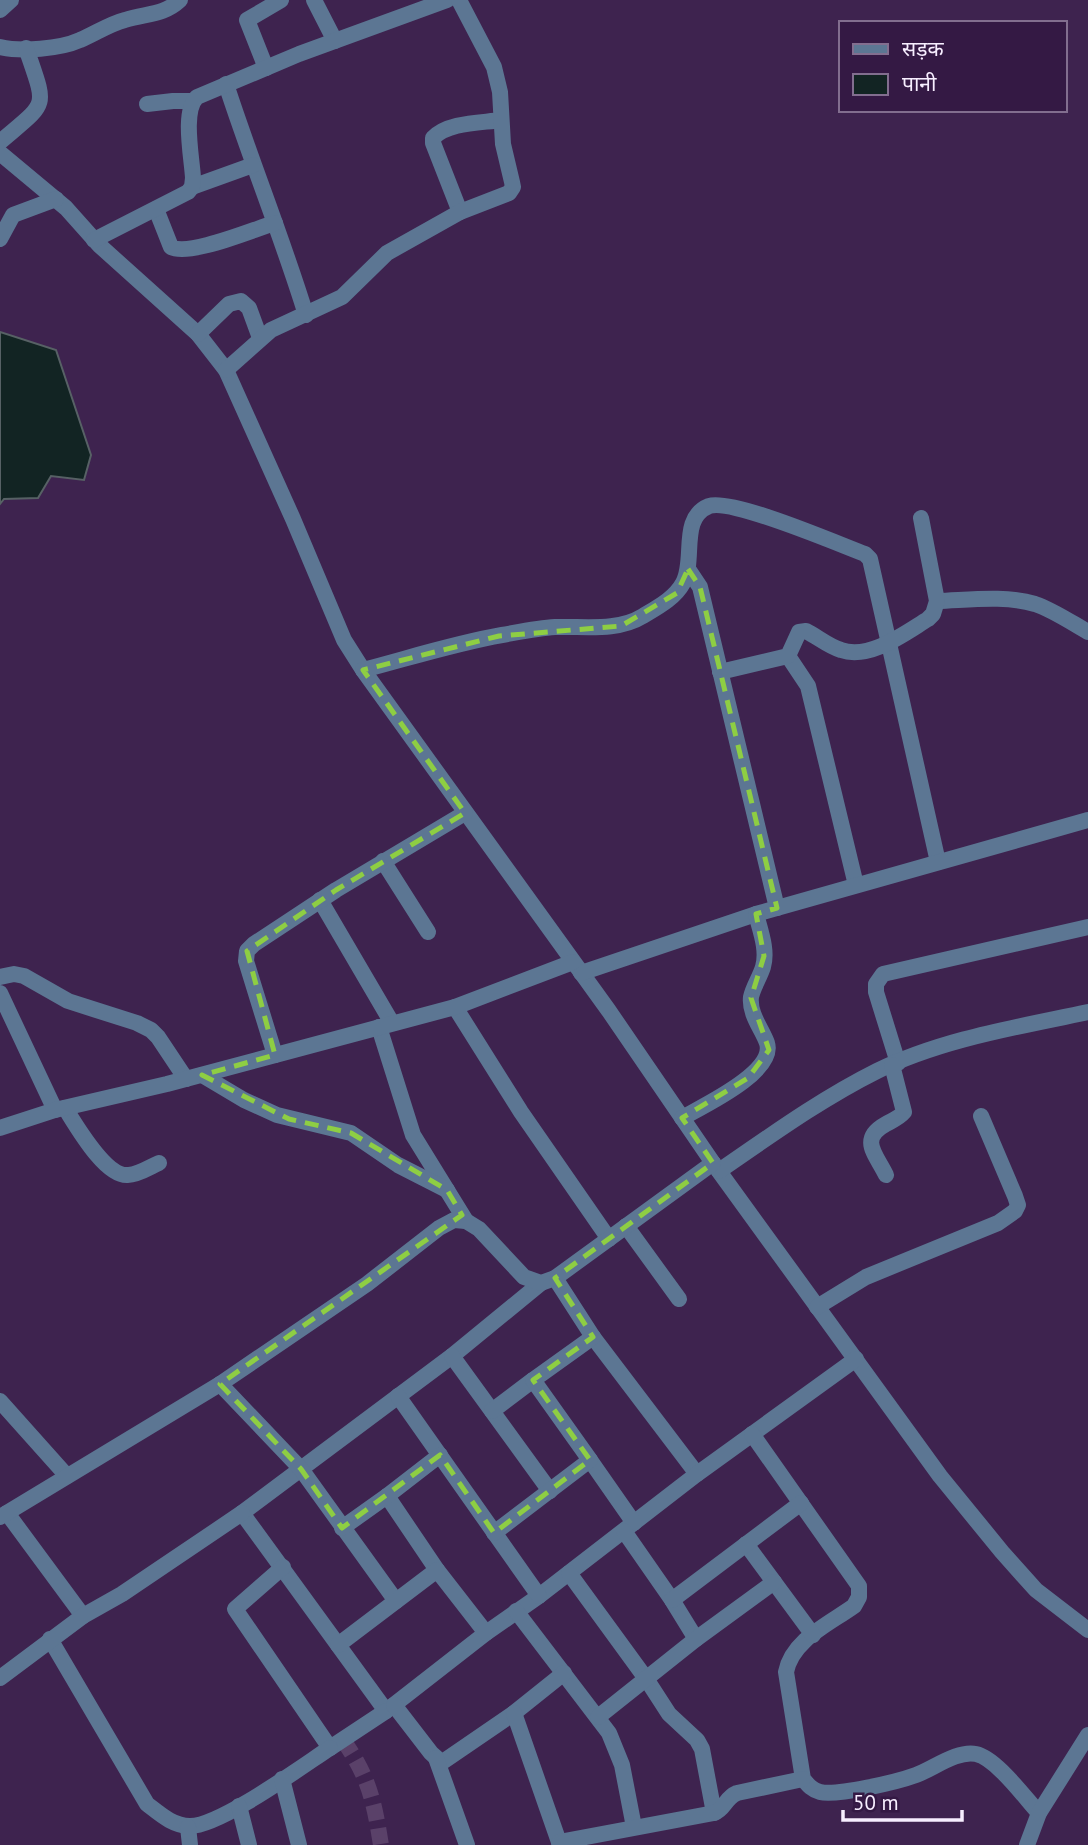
<svg xmlns="http://www.w3.org/2000/svg" width="1088" height="1845" font-family="'PT Sans','Noto Sans Devanagari',sans-serif">
  <style>
    .water { fill: #122423; stroke: #576165; stroke-width: 2 }
    .lines { fill: none; stroke-linecap: round; stroke-linejoin: round }
    .minor-tunnel { stroke: #5a4169; stroke-width: 16; stroke-dasharray: 16 8; stroke-linecap: butt }
    .minor { stroke: #5c7693; stroke-width: 16 }
    .marked { fill: none; stroke: #8ece43; stroke-width: 5; stroke-dasharray: 14 9; stroke-linejoin: round }
  </style>
  <rect width="100%" height="100%" fill="#3e234f"/>
  <!-- water -->
  <path class="water" d="M0 332 56 350 91 455 84 480 51 476 38 498 4 499 0 504Z"/>
  <g class="lines">
    <!-- minor-tunnel -->
    <path class="minor-tunnel" d="M343 1740C369 1777 374 1801 381 1845"/>
    <!-- minor -->
    <g class="minor">
      <path d="M314 0 335 41"/>
      <path d="M0 10 11 0"/>
      <path d="M0 47C21 52 60 49 80 40 95 34 109 24 125 20 146 13 163 16 180 0"/>
      <path d="M266 68 247 20 281 0"/>
      <path d="M226 84C251 161 282 237 306 315"/>
      <path d="M147 104 173 101H192"/>
      <path d="M0 142C49 100 47 110 26 48"/>
      <path d="M0 153 66 208 99 245 198 334 226 370 293 519 344 640 363 670 609 1011 713 1163 940 1476 1002 1552 1036 1590 1088 1630"/>
      <path d="M192 187 253 165"/>
      <path d="M156 209 171 247C189 257 254 229 275 223"/>
      <path d="M460 212 433 143V138C448 122 481 123 501 120"/>
      <path d="M0 239 13 215 56 199"/>
      <path d="M94 240 188 192 192 187 193 178C192 158 182 111 197 97L299 54 447 0"/>
      <path d="M198 334 229 304 241 301 249 308 260 338"/>
      <path d="M226 370 271 330 342 297 387 253 460 212 509 193 513 187 512 182 503 144 500 92 494 67 459 0"/>
      <path d="M688 569 700 587 777 908"/>
      <path d="M937 601C969 600 1005 595 1035 604 1053 610 1072 623 1088 632"/>
      <path d="M788 656 808 686 856 885"/>
      <path d="M363 670C409 658 456 643 502 635 519 632 538 628 555 627 584 626 617 632 643 616 658 607 675 598 683 583 696 560 679 518 709 506 732 498 838 544 865 554L870 559 938 862"/>
      <path d="M720 672 788 656 799 632 806 631C818 637 828 646 841 650 870 660 905 633 928 619L933 614 937 601 921 518"/>
      <path d="M383 861 428 932"/>
      <path d="M320 900 392 1023"/>
      <path d="M581 973 756 914 1088 820"/>
      <path d="M0 977 14 974 24 976 68 1001 137 1023 151 1030 158 1037 186 1079"/>
      <path d="M0 993 55 1110"/>
      <path d="M455 1007 521 1112 609 1239"/>
      <path d="M379 1027 413 1135 466 1221"/>
      <path d="M275 1055 246 961 247 951 254 944 336 890 465 813"/>
      <path d="M898 1063 876 992V984L883 974 1088 927"/>
      <path d="M202 1075 244 1100 277 1115 351 1133 398 1165 447 1190"/>
      <path d="M65 1108C76 1125 105 1177 128 1175 138 1175 150 1167 159 1163"/>
      <path d="M682 1118C703 1106 776 1072 767 1043 762 1029 749 1014 751 997 753 987 760 977 763 967 768 950 760 930 756 914"/>
      <path d="M0 1128 55 1110 167 1084 455 1007 573 962"/>
      <path d="M719 1171C770 1136 821 1099 877 1071 942 1039 1018 1027 1088 1012"/>
      <path d="M886 1175C875 1153 859 1139 886 1124 893 1120 899 1118 904 1112L892 1065"/>
      <path d="M626 1226 679 1299"/>
      <path d="M555 1278 593 1337 697 1474"/>
      <path d="M541 1283 452 1356 242 1513 386 1711 486 1633 539 1596 697 1474 856 1359"/>
      <path d="M817 1307 866 1277 998 1223 1015 1211 1018 1205 1015 1196 981 1116"/>
      <path d="M452 1356 550 1491"/>
      <path d="M220 1384 301 1469 396 1601"/>
      <path d="M398 1396 539 1596"/>
      <path d="M0 1401 67 1476"/>
      <path d="M492 1411 533 1380"/>
      <path d="M752 1434 859 1586V1597L854 1606C829 1624 792 1640 786 1672L803 1779C808 1785 812 1790 820 1792 837 1796 897 1782 916 1775 933 1769 957 1750 976 1754 996 1758 1025 1798 1039 1813"/>
      <path d="M590 1460 634 1523"/>
      <path d="M387 1496 437 1570"/>
      <path d="M7 1513 83 1616"/>
      <path d="M0 1517 220 1384 367 1284 439 1228 454 1220 466 1221 479 1229 524 1277 541 1283 555 1278 713 1163"/>
      <path d="M342 1528 387 1496 440 1455"/>
      <path d="M624 1531 672 1600 696 1639"/>
      <path d="M494 1533 590 1460 533 1380 593 1337"/>
      <path d="M746 1544 813 1635"/>
      <path d="M283 1567 235 1609 330 1748 386 1711"/>
      <path d="M569 1573 647 1680 669 1714 697 1740 702 1749 714 1813"/>
      <path d="M672 1600 801 1503"/>
      <path d="M516 1611 609 1733 622 1765 634 1827"/>
      <path d="M50 1639 147 1804C160 1814 173 1826 190 1826 220 1826 301 1767 330 1748"/>
      <path d="M338 1645 437 1570 486 1633"/>
      <path d="M0 1678 83 1616 122 1594 242 1513"/>
      <path d="M394 1705 431 1753 440 1761H444L514 1713 564 1673"/>
      <path d="M514 1713 560 1845"/>
      <path d="M598 1717 696 1639 774 1582"/>
      <path d="M436 1758 467 1845"/>
      <path d="M282 1779 299 1845"/>
      <path d="M239 1806 249 1845"/>
      <path d="M188 1827 190 1845"/>
      <path d="M559 1842 714 1813C725 1809 725 1798 737 1793L803 1779"/>
      <path d="M1027 1845 1039 1813 1088 1735"/>
    </g>
  </g>
  <!-- marked area -->
  <path class="marked" d="M688 569 700 587 777 908 756 914 764 956 751 998 769 1050 748 1078 682 1118 713 1163 555 1278 593 1337 533 1380 590 1460 494 1533 440 1455 342 1528 301 1469 220 1384 462 1215 447 1190 351 1133 289 1119 202 1075 275 1055 247 951 336 890 465 813 363 670 499 636 621 626 677 593Z"/>
  <!-- legend -->
  <rect x="839" y="21" width="228" height="91" fill="#341944" stroke="#826e8f" stroke-width="2"/>
  <rect x="853" y="44" width="35" height="10" fill="#5c7693" stroke="#826e8f" stroke-width="2"/>
  <text x="902" y="56" font-size="21" fill="#f7eeff">सड़क</text>
  <rect x="853" y="74" width="35" height="21" fill="#122423" stroke="#826e8f" stroke-width="2"/>
  <text x="902" y="91" font-size="21" fill="#f7eeff">पानी</text>
  <!-- scale -->
  <path d="M843 1810v10h119v-10" fill="none" stroke="#f7eeff" stroke-width="3.5"/>
  <text x="853" y="1810" font-size="21" fill="#f7eeff" stroke="#341944" stroke-width="5" paint-order="stroke">50 m</text>
</svg>
